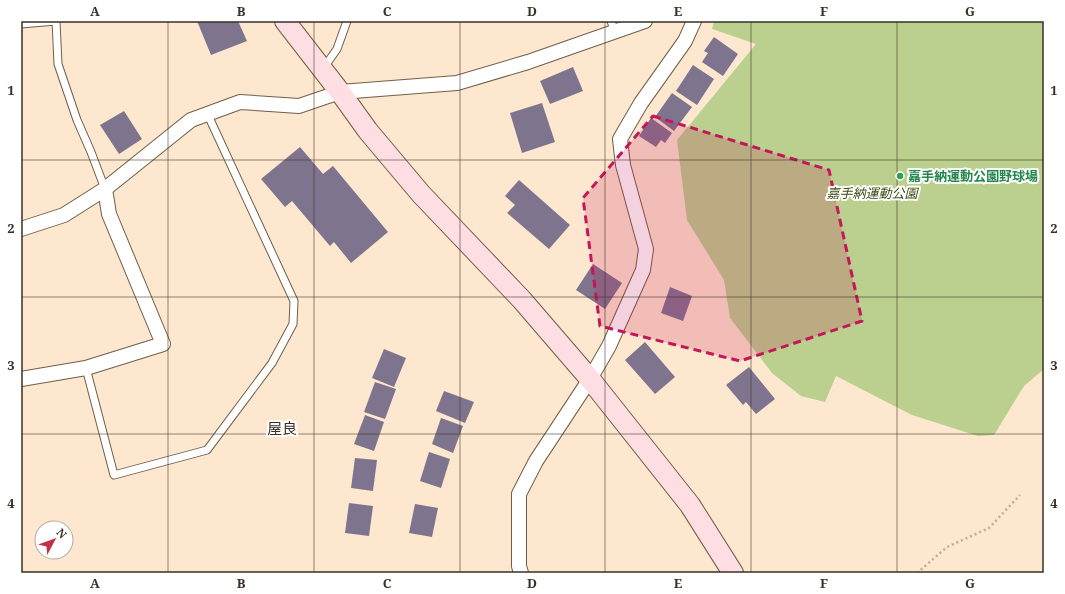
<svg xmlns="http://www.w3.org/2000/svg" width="1065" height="594" font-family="'Noto Serif','Noto Sans JP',serif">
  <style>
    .green { fill: #bbcf8e }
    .building { fill: #7f748e }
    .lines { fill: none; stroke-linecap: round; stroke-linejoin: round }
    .lane-casing { stroke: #715e48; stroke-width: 9 }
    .street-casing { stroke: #715e48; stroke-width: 16 }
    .secondary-casing { stroke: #715e48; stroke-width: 22 }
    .path { stroke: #bfad99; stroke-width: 2.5; stroke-dasharray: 2 3; stroke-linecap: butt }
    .lane { stroke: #fff; stroke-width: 7 }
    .street { stroke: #fff; stroke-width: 14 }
    .secondary { stroke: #fedee3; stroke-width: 20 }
    .marked { fill: #c2185b; fill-opacity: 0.2; stroke: #c2185b; stroke-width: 3; stroke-dasharray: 8 5; stroke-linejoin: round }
    .grid { fill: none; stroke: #393127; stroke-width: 1; stroke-opacity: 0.55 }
    .leisure-dot { fill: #2e9e5b; stroke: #fff; stroke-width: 1.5 }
    .labels { text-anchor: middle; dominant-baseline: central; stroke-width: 4; stroke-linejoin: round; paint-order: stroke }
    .leisure-label { font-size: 13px; font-weight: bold; fill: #27864d; stroke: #fff; text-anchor: start }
    .park-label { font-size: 13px; font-style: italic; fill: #3e4c15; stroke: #fff }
    .quarter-label { font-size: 15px; fill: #393127; stroke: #fff }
    .neatline { fill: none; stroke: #393127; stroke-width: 1.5 }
    .grid-label { font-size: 13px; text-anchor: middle; font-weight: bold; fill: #393127 }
  </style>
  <rect width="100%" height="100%" fill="#fde7ce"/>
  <!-- green -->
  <path class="green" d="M714 21H1044V369L1024 386 994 435 978 436 912 415 836 376 825 402 801 396 772 373 730 318 724 280 687 220 677 140 756 44 712 29Z"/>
  <!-- building -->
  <g class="building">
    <path d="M197 21H238L247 41 211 55Z"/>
    <path d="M714 37 738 54 723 76 702 62 708 53 704 51Z"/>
    <path d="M693 65 714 79 697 105 676 91Z"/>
    <path d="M573 67 583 91 550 104 540 81Z"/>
    <path d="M672 93 692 107 674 131 655 117Z"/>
    <path d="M542 103 555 142 522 153 510 113Z"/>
    <path d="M124 111 142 139 119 154 100 125Z"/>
    <path d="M651 118 672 133 665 143 661 140 656 147 639 136Z"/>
    <path d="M300 147 323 174 333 166 388 232 351 263 334 242 330 246 292 201 285 207 261 179Z"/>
    <path d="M519 180 570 225 549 249 507 213 515 205 505 196Z"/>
    <path d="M593 264 622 283 605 309 576 290Z"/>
    <path d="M670 287 692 296 683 321 661 313Z"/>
    <path d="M645 342 675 377 655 394 625 360Z"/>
    <path d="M384 349 406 358 394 387 372 378Z"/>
    <path d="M749 367 775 399 756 414 746 402 743 405 726 385Z"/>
    <path d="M375 382 396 389 385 419 364 412Z"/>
    <path d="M444 391 474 402 465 423 436 411Z"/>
    <path d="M365 415 384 422 374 451 354 444Z"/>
    <path d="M441 418 463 426 453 453 432 444Z"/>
    <path d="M429 452 450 459 441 488 420 481Z"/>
    <path d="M355 458 377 460 373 491 351 488Z"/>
    <path d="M349 503 373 506 369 536 345 533Z"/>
    <path d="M415 504 438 508 432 537 409 533Z"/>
  </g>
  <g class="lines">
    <defs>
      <g id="lane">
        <path d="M56 21 58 64 77 120 91 152 105 189"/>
        <path d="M611 21 615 32"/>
        <path d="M21 24 56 21"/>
        <path d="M323 69 337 49 347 21"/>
        <path d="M86 368 114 475 207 450 272 363 293 324 294 301 207 113"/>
      </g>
      <g id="street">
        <path d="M21 229 64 215 105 189 191 120 240 102 299 106 340 92 457 83 528 62 645 21"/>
        <path d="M21 379 86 368 163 344 109 214 105 189"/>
        <path d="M521 573 519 566V494L536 461 590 379 609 346 643 270 646 249 623 165 620 139 641 103 685 41 694 21"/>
      </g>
      <path id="secondary" d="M285 21 340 92 368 131 421 194 522 300 590 379 690 505 733 573"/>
    </defs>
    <!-- lane casing -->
    <use href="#lane" class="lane-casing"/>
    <!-- street casing -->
    <use href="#street" class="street-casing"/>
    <!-- secondary casing -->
    <use href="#secondary" class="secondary-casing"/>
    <!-- path -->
    <path class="path" d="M917 573 947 547 989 528 1020 495"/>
    <!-- lane -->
    <use href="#lane" class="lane"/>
    <!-- street -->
    <use href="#street" class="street"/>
    <!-- secondary -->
    <use href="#secondary" class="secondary"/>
  </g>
  <!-- marked area -->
  <path class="marked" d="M653 116 829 170 862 321 740 361 600 326 583 198Z"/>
  <!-- grid -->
  <path class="grid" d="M168 21V573M314 21V573M460 21V573M605 21V573M751 21V573M897 21V573M21 160H1044M21 297H1044M21 434H1044"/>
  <!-- markers -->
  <circle class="leisure-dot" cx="900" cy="176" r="4"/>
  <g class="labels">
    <!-- leisure labels -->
    <g class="leisure-label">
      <text x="908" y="176">嘉手納運動公園野球場</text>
    </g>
    <!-- park labels -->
    <g class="park-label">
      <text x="872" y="193">嘉手納運動公園</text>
    </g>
    <!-- quarter labels -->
    <g class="quarter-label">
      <text x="282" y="428">屋良</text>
    </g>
  </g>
  <!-- border -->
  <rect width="1065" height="594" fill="none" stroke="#ffffff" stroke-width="44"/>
  <!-- north arrow -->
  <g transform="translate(54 540) rotate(49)"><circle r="19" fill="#ffffff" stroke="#b0ada9"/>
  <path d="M0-3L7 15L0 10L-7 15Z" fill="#c23149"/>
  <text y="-6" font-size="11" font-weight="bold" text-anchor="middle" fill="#393127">N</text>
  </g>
  <rect x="22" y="22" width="1021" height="550" class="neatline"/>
  <g class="grid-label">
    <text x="95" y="16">A</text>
    <text x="241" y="16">B</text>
    <text x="387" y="16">C</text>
    <text x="532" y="16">D</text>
    <text x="678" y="16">E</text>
    <text x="824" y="16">F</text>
    <text x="970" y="16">G</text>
    <text x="11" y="95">1</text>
    <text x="1054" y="95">1</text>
    <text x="11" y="233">2</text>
    <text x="1054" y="233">2</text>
    <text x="11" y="370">3</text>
    <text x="1054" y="370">3</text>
    <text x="11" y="508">4</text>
    <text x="1054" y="508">4</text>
    <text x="95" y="588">A</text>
    <text x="241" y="588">B</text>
    <text x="387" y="588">C</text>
    <text x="532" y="588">D</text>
    <text x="678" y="588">E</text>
    <text x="824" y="588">F</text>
    <text x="970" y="588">G</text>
  </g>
</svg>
